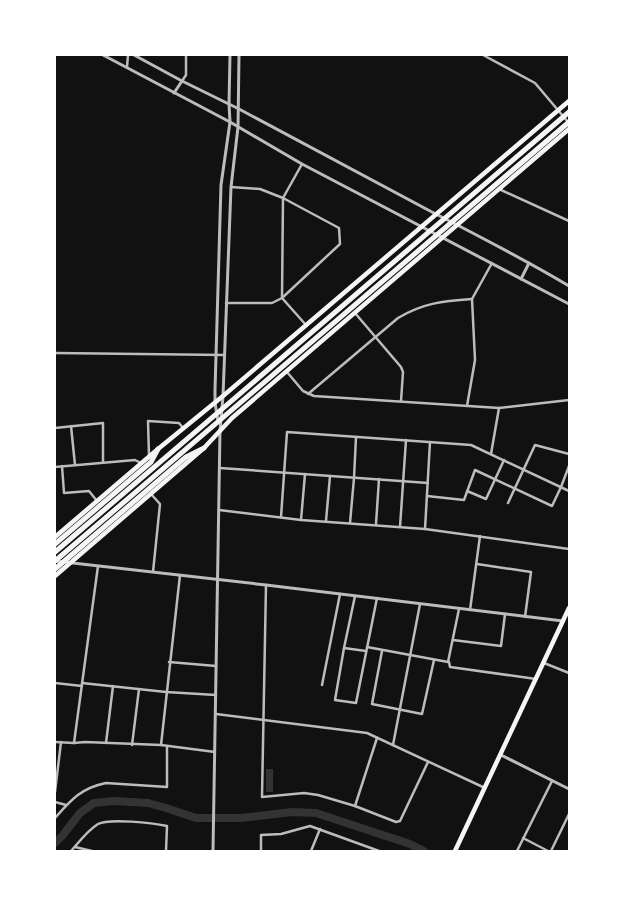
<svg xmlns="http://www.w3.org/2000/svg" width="624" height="906" font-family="Lora,serif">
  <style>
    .water { fill: #333 }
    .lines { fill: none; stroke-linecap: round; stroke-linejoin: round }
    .river { stroke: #333; stroke-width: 8 }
    .minor { stroke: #bcbcbc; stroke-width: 2.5 }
    .tertiary { stroke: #bcbcbc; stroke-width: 3 }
    .trunk { stroke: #f5f5f5; stroke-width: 4.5 }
    .motorway { stroke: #f5f5f5; stroke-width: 5 }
  </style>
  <rect width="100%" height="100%" fill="#111"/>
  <!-- water -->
  <rect class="water" x="266" y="769" width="7" height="23"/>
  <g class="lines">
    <!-- river -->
    <path class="river" d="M55 843 63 835 80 813 94 803 113 801 148 803 166 808 196 818H241L292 812 316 813 410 844 424 851"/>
    <!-- minor -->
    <g class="minor">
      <path d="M483 55 535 83 568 122"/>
      <path d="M127 67 128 55"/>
      <path d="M182 81 186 75V55"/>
      <path d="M302 164 283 198 282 298 306 325"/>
      <path d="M499 189 569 221"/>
      <path d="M226 303H272L282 298 340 244 339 228 283 198 260 189 231 187"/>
      <path d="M355 313 401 367 403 372 401 401"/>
      <path d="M55 353 224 355"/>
      <path d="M287 372 303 391 314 396 499 408 569 400"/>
      <path d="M308 394 398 318C423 303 443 301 472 299"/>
      <path d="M467 406 475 360 472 299 492 263"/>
      <path d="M71 426 75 465"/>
      <path d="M55 428 103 423V462"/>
      <path d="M491 454 499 408"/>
      <path d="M149 456 148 421 179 423 183 428"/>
      <path d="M62 466 64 493 89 491 97 501"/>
      <path d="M55 467 135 460 141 463"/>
      <path d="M220 468 428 483"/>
      <path d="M467 491 486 499 504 460"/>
      <path d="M151 494 160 504 153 572"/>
      <path d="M427 496 464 500 475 470 552 506 561 487 569 466"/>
      <path d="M508 503 535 445 569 454"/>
      <path d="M219 510 301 520 425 529 569 549"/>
      <path d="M281 517 287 432 471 445 569 491"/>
      <path d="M301 520 305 474"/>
      <path d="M326 521 330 476"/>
      <path d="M350 523 354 478 356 437"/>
      <path d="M376 524 379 479"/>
      <path d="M400 527 406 440"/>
      <path d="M425 529 430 442"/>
      <path d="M477 564 531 572 525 617"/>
      <path d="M266 585 262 797 304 793 318 795 355 806 396 822 400 821 428 762"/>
      <path d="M355 596 344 648 335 700 356 703 377 598"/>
      <path d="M470 610 480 536"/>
      <path d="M453 640 501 646 505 614"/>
      <path d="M367 647 448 662 459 609"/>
      <path d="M344 648 366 651"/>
      <path d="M382 651 372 704 422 714 434 660"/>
      <path d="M169 662 216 666"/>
      <path d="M449 662 450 667 536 679"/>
      <path d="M544 663 569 673"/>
      <path d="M55 683 82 686"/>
      <path d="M82 683 166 692 216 695"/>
      <path d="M322 685 340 594"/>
      <path d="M216 714 367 733 485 788"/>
      <path d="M55 742 74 743 85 742 161 745 215 752"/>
      <path d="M74 743 98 566"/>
      <path d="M106 743 113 686"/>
      <path d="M132 745 139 689"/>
      <path d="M161 745 180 575"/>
      <path d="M393 745 420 604"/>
      <path d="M55 792 61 742"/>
      <path d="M55 802 66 805"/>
      <path d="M355 806 377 738"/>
      <path d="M55 818C71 800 81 788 106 783L167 787V746"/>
      <path d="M523 838 548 851"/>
      <path d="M75 847 92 851"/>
      <path d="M71 851C79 842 88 830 98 824 109 818 153 823 167 826L166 851"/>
      <path d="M261 851V835L281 834 310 826 379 851"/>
      <path d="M311 851 320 829"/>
      <path d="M517 851 552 781"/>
      <path d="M551 851 569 814"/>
    </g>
    <!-- tertiary -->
    <g class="tertiary">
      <path d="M103 55 230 122 302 164 569 304"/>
      <path d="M134 55 182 81 239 109 430 211C477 235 524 259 569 286"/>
      <path d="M174 93 182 81"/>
      <path d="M521 279 529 263"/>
      <path d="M218 421 215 403V390L221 185 230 122 229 104 230 55"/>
      <path d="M55 561 266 585 563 621"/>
      <path d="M501 755 569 789"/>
      <path d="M213 851 220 431 223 396 231 187 238 127 239 55"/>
    </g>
    <!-- trunk -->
    <g class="trunk">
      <path d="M55 537 158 449 223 396 569 101"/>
      <path d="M55 576 204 448 232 418 569 129"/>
      <path d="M455 851 569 608"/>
    </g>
    <!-- motorway -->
    <g class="motorway">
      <path d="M55 544 151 462 158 449"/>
      <path d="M55 552 569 112"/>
      <path d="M55 561 569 122"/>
      <path d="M55 569 186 457 204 448"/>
    </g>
  </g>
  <!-- border -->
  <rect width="624" height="906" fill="none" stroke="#ffffff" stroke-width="112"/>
</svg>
